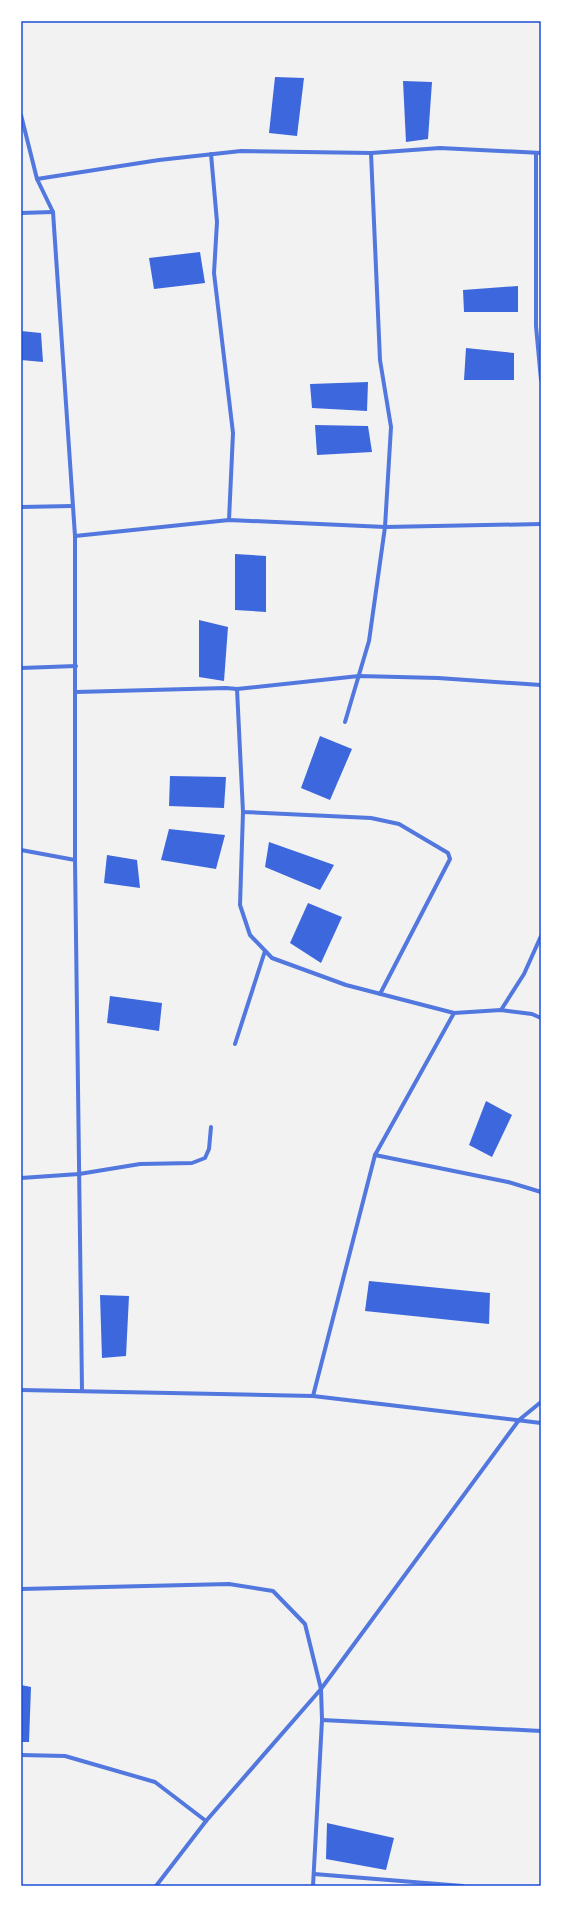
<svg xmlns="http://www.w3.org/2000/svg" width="562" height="1907" font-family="'Titillium Web',sans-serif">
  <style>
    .building { fill: #3d67dc }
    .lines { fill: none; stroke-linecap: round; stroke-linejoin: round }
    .minor { stroke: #5277de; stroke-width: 4 }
    .neatline { fill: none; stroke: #1d4ed8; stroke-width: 1.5 }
  </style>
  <rect width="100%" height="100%" fill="#f2f2f2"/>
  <!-- building -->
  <g class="building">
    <path d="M275 77 304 78 297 136 269 133Z"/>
    <path d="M403 81 432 82 428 139 406 142Z"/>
    <path d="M200 252 205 283 154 289 149 258Z"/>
    <path d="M518 286V312H464L463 290Z"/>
    <path d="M21 331 41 333 43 362 21 360Z"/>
    <path d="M466 348 514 353V380H464Z"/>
    <path d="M368 382 367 411 312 408 310 384Z"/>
    <path d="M315 425 368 426 372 452 317 455Z"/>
    <path d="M235 554 266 556V612L235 610Z"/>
    <path d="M199 620 228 627 224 681 199 677Z"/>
    <path d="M320 736 352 749 330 800 301 788Z"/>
    <path d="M170 776 226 777 224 808 169 806Z"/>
    <path d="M169 829 225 835 216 869 161 860Z"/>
    <path d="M269 842 334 865 320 890 265 867Z"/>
    <path d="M107 855 137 860 140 888 104 883Z"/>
    <path d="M308 903 342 917 321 963 290 943Z"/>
    <path d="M110 996 162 1003 159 1031 107 1023Z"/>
    <path d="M486 1101 512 1115 492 1157 469 1145Z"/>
    <path d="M369 1281 490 1293 489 1324 365 1311Z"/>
    <path d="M100 1295 129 1296 126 1356 102 1358Z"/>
    <path d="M21 1685 31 1687 29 1742H21Z"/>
    <path d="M327 1823 394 1838 386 1870 326 1859Z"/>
  </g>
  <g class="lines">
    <!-- minor -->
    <g class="minor">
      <path d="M21 115 37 179 53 212 75 536V860L82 1390"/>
      <path d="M536 153V326L541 380"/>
      <path d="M211 154 217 222 214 273 233 433 229 520"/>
      <path d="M37 179 159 160 241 151 371 153 440 148 541 153"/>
      <path d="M21 213 53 212"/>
      <path d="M21 507 72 506"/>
      <path d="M75 536 229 520 385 527 541 524"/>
      <path d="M21 668 76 666"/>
      <path d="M237 689 243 812 371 818 399 824 448 853 450 859 380 994"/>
      <path d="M76 692 226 688 237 689 359 676 438 678 541 685"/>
      <path d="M345 722 369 641 385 527 391 427 380 360 371 153"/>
      <path d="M243 812 240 905 250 935 272 958 346 985 454 1013 501 1010 532 1014 541 1018"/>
      <path d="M21 850 75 860"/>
      <path d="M501 1010 524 974 541 936"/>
      <path d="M235 1044 265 951"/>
      <path d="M375 1155 454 1013"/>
      <path d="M21 1178 79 1174 140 1164 192 1163 205 1158 209 1149 211 1127"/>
      <path d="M21 1390 313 1396 541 1423"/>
      <path d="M313 1396 375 1155 508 1182 541 1192"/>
      <path d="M21 1589 229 1584 273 1591 305 1624 321 1689 322 1720 313 1886"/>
      <path d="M322 1720 541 1731"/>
      <path d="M21 1755 65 1756 155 1782 206 1821"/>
      <path d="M314 1874 463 1886"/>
      <path d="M156 1886 206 1821 321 1689 519 1420 541 1402"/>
    </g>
  </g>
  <!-- border -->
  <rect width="562" height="1907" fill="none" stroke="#ffffff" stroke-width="44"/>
  <rect x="22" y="22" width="518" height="1863" class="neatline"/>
</svg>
